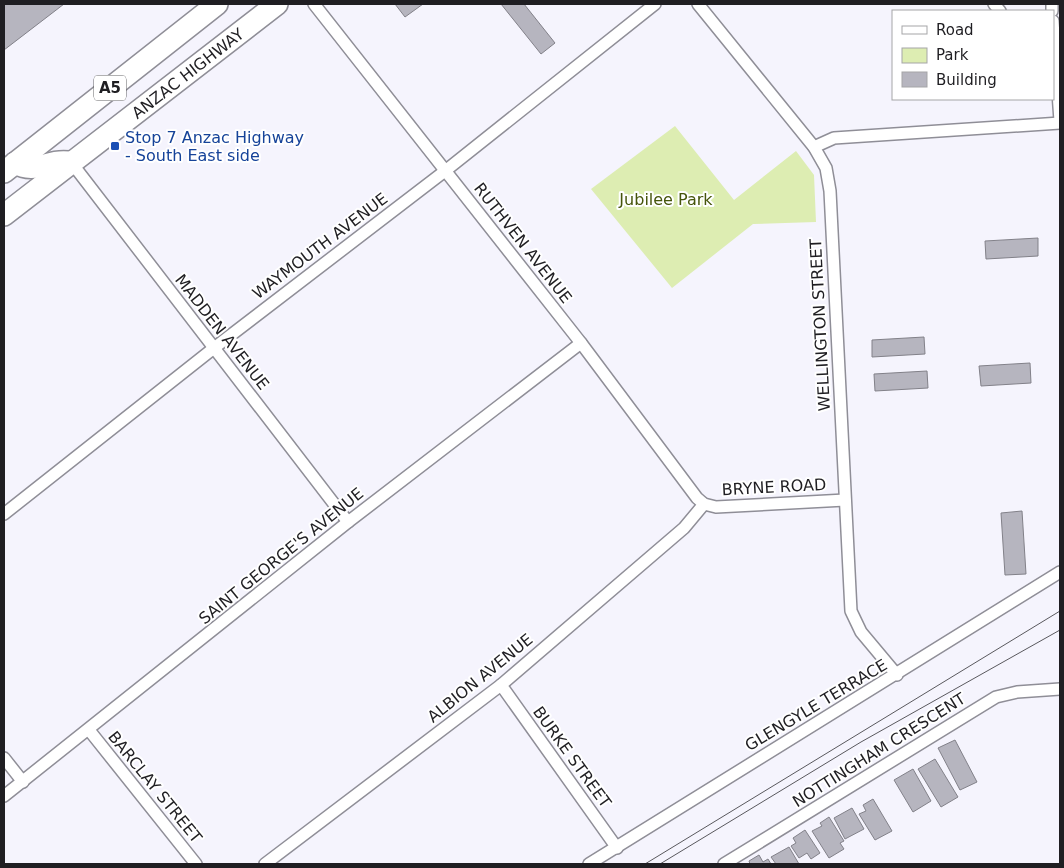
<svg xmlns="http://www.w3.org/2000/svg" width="1064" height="868" font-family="'DejaVu Sans',sans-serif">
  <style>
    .green { fill: #ddedb2 }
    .building { fill: #b6b5bf; stroke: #828189 }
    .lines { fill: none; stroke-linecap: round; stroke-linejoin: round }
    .street-casing { stroke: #8f8e97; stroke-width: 14 }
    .highway-casing { stroke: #8f8e97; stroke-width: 24 }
    .street { stroke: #fff; stroke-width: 11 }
    .highway { stroke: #fff; stroke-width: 21 }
    .tram { stroke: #59585d; stroke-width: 1 }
    .transit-dot { fill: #1a4fb4; stroke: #fff; stroke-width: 2 }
    .labels { text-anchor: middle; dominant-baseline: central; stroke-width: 4; stroke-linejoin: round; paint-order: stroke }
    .shield { fill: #fff; stroke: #626264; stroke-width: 1 }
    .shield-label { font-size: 15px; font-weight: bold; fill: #1f1e22 }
    .street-label { font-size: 16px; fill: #1f1e22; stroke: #fff }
    .transit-label { font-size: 16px; fill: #164399; stroke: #fff; text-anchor: start }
    .park-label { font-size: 16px; fill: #46550b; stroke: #fff }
  </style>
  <rect width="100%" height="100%" fill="#f5f4fd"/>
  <!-- green -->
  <path class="green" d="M675 126 734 200 796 151 814 175 816 222 753 224 672 288 591 189Z"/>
  <!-- building -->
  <g class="building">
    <path d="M4 4H64L4 50Z"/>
    <path d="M395 4H423L405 17Z"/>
    <path d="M501 4H524L555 43 541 54Z"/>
    <path d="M1038 238V256L986 259 985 241Z"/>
    <path d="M924 337 925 354 872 357V340Z"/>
    <path d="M1030 363 1031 383 981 386 979 366Z"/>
    <path d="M927 371 928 388 875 391 874 374Z"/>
    <path d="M1022 511 1026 574 1005 575 1001 513Z"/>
    <path d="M955 740 977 782 960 790 938 748Z"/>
    <path d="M935 759 958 797 941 807 918 769Z"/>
    <path d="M913 769 931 801 913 812 894 780Z"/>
    <path d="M873 799 892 831 875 840 859 814 866 811 863 805Z"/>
    <path d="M852 808 864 829 845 839 834 818Z"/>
    <path d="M829 817 844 841 840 843 844 849 829 858 812 831 822 826 820 823Z"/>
    <path d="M805 830 820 853 811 859 807 853 799 858 791 846 796 843 793 838Z"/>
    <path d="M789 847 799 864H776L771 857Z"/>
    <path d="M759 855 763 862 768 859 771 864H750L749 861Z"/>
  </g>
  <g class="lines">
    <defs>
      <g id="street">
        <path d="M314 4 581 343 697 498 704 504 716 507 845 500"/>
        <path d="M698 4 814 147 826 168 830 191 851 611 861 632 897 675"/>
        <path d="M994 4 1000 11"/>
        <path d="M1052 4V11"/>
        <path d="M1053 21 1060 121"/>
        <path d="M814 147 834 138 1060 123"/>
        <path d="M71 162 348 522"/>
        <path d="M4 514 214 348 445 171 655 4"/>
        <path d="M501 685 617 848"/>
        <path d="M89 730 196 864"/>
        <path d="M4 758 23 782"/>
        <path d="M4 796 348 522 581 343"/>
        <path d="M265 864 501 685 684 528 704 504"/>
        <path d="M589 864 1060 572"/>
        <path d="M724 864 996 697 1017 692 1060 689"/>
      </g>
      <g id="highway">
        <path d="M15 163C36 175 47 159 68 162"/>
        <path d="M4 172 217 4"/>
        <path id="s1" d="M4 215 277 4"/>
      </g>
    </defs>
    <!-- street casing -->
    <use href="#street" class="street-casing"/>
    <!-- highway casing -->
    <use href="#highway" class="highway-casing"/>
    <!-- street -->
    <use href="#street" class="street"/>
    <!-- highway -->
    <use href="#highway" class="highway"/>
    <!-- tram -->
    <g class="tram">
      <path d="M645 864 1060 611"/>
      <path d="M660 864 861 742 1060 630"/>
    </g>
  </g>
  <!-- markers -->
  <rect class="transit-dot" x="110" y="141" width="10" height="10" rx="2.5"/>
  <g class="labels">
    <!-- shield labels -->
    <rect class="shield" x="94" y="75.5" width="32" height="25" rx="4"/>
    <g class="shield-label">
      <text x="110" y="88">A5</text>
    </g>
    <!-- street labels -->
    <g class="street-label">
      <text stroke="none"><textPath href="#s1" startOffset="232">ANZAC HIGHWAY</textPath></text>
      <text transform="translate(523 243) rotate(52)">RUTHVEN AVENUE</text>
      <text transform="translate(320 246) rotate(-37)">WAYMOUTH AVENUE</text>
      <text transform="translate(820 325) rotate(-93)">WELLINGTON STREET</text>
      <text transform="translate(222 332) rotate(52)">MADDEN AVENUE</text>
      <text transform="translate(774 487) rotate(-3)">BRYNE ROAD</text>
      <text transform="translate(281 556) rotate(-39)">SAINT GEORGE'S AVENUE</text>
      <text transform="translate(480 678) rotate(-39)">ALBION AVENUE</text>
      <text transform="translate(816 705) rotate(-31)">GLENGYLE TERRACE</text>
      <text transform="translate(879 750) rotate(-32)">NOTTINGHAM CRESCENT</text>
      <text transform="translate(572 757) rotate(54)">BURKE STREET</text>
      <text transform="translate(155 787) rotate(51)">BARCLAY STREET</text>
    </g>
    <!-- transit labels -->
    <g class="transit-label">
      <text x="125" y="137">Stop 7 Anzac Highway<tspan x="125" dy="18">- South East side</tspan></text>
    </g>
    <!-- park labels -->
    <g class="park-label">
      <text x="666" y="199">Jubilee Park</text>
    </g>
  </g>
  <!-- border -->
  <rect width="1064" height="868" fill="none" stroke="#1f1e22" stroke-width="10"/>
  <!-- legend -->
  <rect x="892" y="10" width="162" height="90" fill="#ffffff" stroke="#a5a5a7"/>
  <rect x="902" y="26" width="25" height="8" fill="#ffffff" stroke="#a5a5a7"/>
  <text x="936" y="35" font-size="15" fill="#1f1e22">Road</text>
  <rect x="902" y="48" width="25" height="15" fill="#ddedb2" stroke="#a5a5a7"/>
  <text x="936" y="60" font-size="15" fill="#1f1e22">Park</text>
  <rect x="902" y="72" width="25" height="15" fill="#b6b5bf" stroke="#a5a5a7"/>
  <text x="936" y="85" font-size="15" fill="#1f1e22">Building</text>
</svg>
